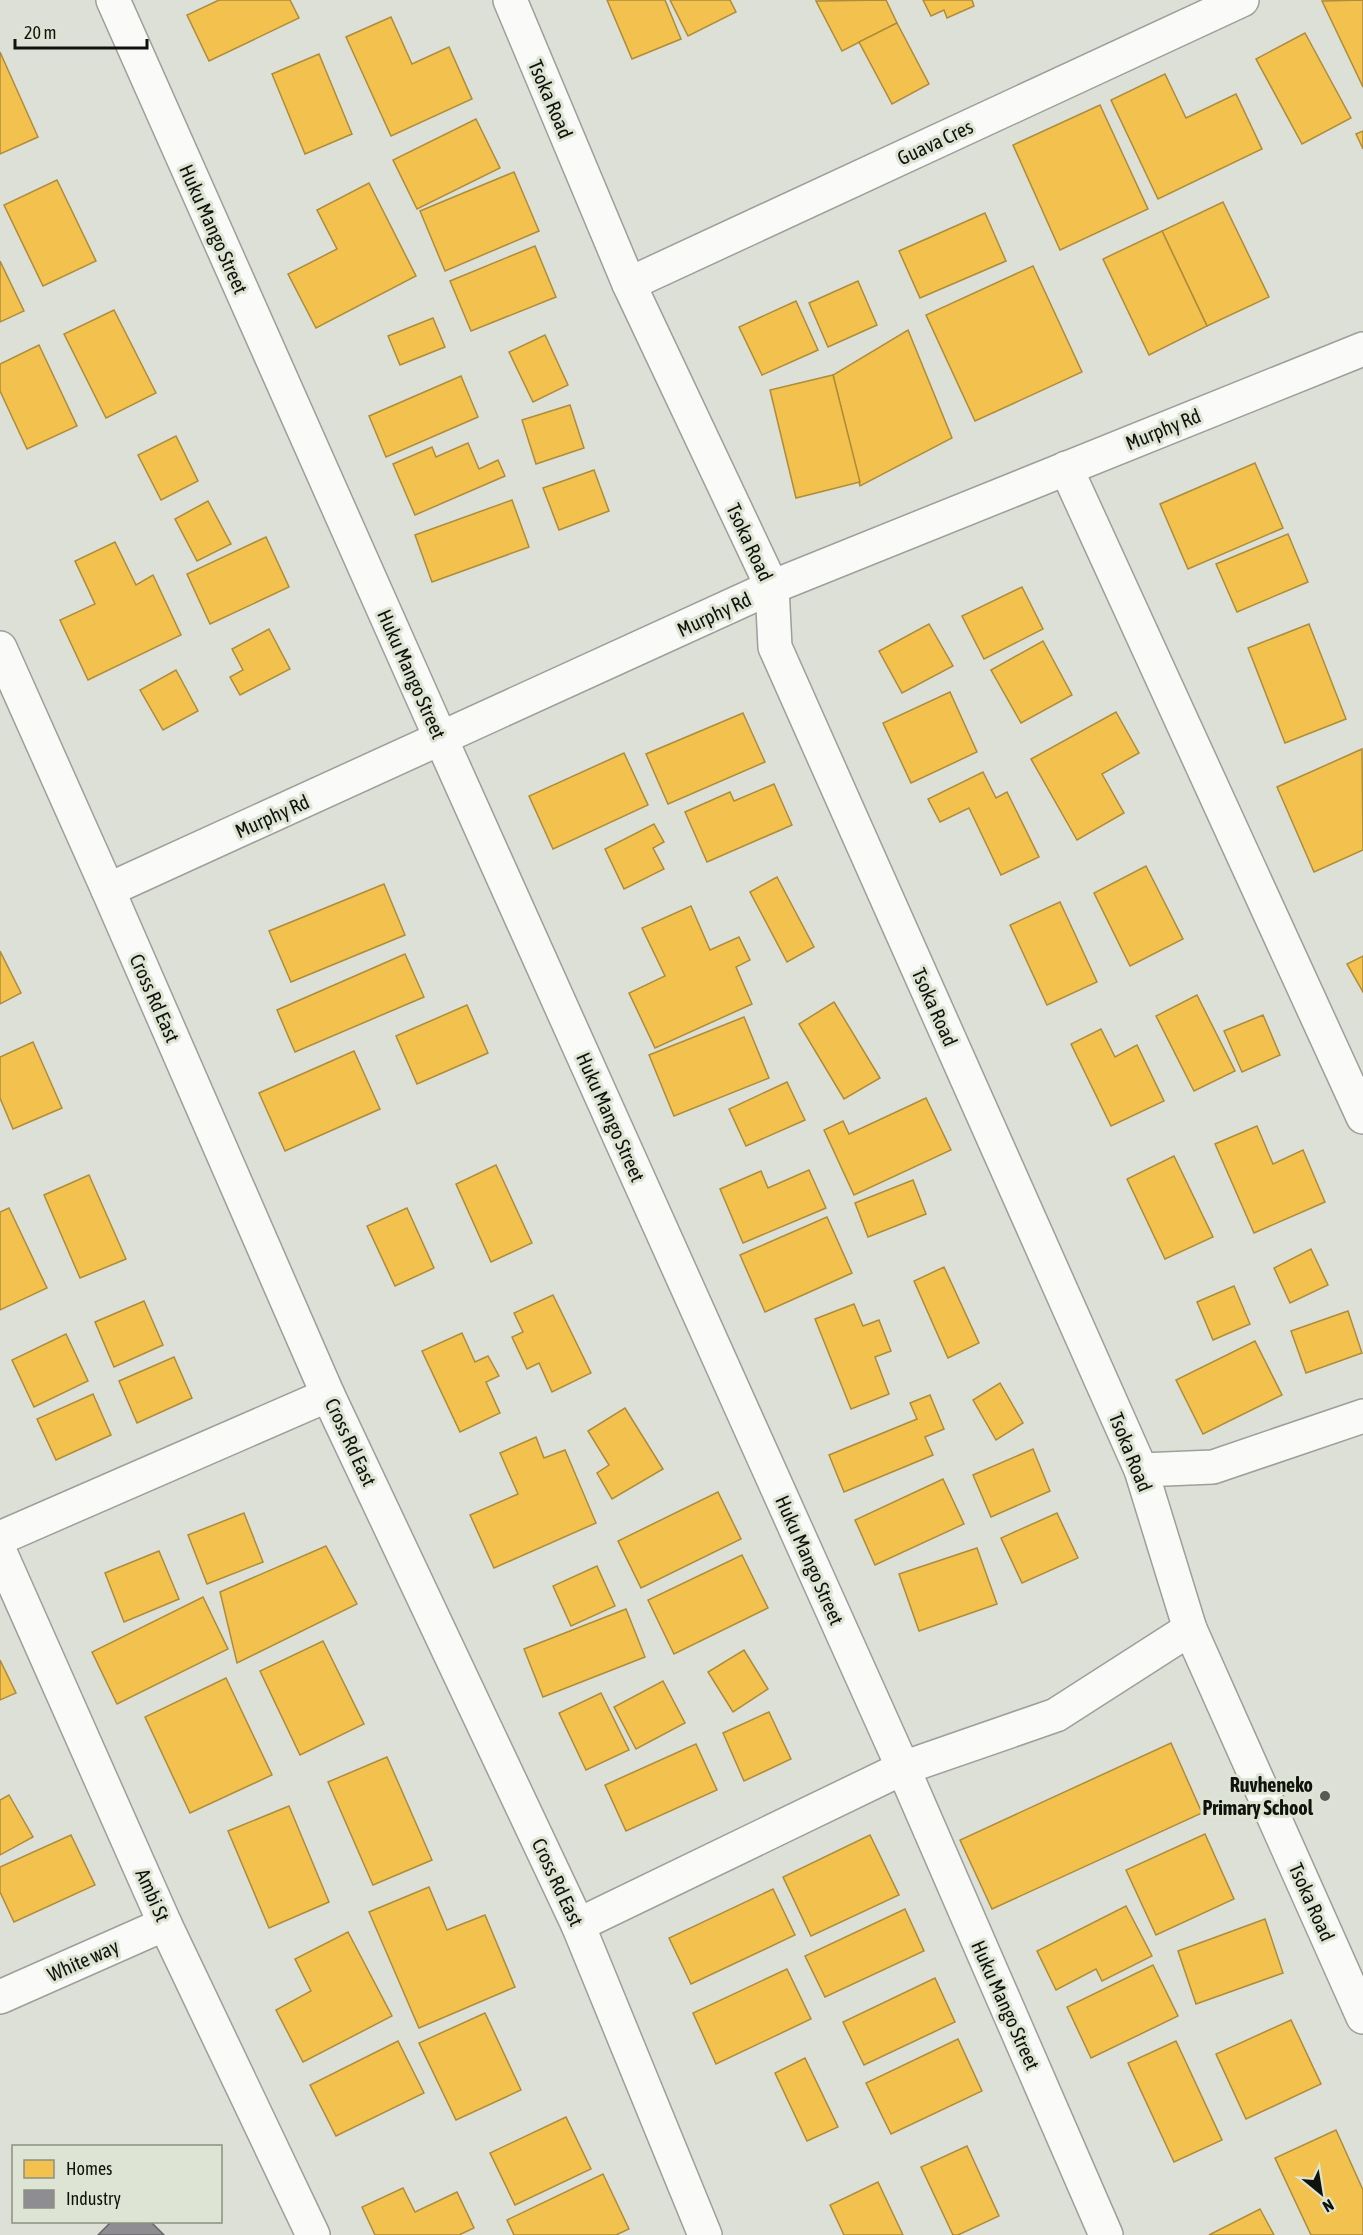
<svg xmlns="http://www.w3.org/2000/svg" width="1363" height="2235" font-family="'Asap Condensed',sans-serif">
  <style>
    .homes { fill: #f2c14e; stroke: #ae8c3a; stroke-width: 1.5 }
    .industry { fill: #8d8d92; stroke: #68686a; stroke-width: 1.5 }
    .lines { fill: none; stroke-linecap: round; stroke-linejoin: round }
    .street-casing { stroke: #9d9f98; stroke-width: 36 }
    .street { stroke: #fafaf9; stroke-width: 33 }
    .poi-dot { fill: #585a53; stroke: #dee4d3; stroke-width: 2 }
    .labels { text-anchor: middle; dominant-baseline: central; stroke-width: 6; stroke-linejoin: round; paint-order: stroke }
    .street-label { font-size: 20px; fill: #10120c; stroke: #dee4d3 }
    .poi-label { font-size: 20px; font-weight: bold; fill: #10120c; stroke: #dee4d3; text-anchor: end }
  </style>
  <rect width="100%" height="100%" fill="#dde0d7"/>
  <!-- homes -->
  <g class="homes">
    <path d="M219 0H290L299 18 209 61 187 15Z"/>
    <path d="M607 0H665L681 39 632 59Z"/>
    <path d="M670 0H730L736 12 688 36Z"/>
    <path d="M886 0 897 23 842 51 816 1Z"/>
    <path d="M923 0H972L974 6 947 18 944 10 931 16Z"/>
    <path d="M1363 0V87L1322 1Z"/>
    <path d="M391 17 412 64 449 47 472 99 391 136 346 37Z"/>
    <path d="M897 23 929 84 892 104 859 42Z"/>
    <path d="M1305 33 1351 118 1302 144 1256 59Z"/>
    <path d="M0 52 38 137 0 154Z"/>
    <path d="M319 54 352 134 305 154 272 74Z"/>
    <path d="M1165 74 1186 118 1236 94 1262 149 1158 199 1111 100Z"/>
    <path d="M1100 105 1148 209 1060 250 1013 145Z"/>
    <path d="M476 119 500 168 417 209 393 160Z"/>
    <path d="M1363 131V149L1356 134Z"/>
    <path d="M514 172 539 231 445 271 420 211Z"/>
    <path d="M57 180 96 261 43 286 4 205Z"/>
    <path d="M369 183 416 276 316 328 288 274 337 249 317 210Z"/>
    <path d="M1223 202 1269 297 1207 326 1162 231Z"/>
    <path d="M985 213 1006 261 920 298 899 251Z"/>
    <path d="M1162 231 1207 326 1149 355 1103 259Z"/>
    <path d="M535 246 556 297 471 331 450 281Z"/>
    <path d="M0 261 24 311 0 322Z"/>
    <path d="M1033 266 1082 372 975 421 926 315Z"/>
    <path d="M858 281 877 325 828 347 809 303Z"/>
    <path d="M796 301 818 350 762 375 739 327Z"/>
    <path d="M114 310 156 393 106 418 64 334Z"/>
    <path d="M433 318 445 347 400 365 388 336Z"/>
    <path d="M908 330 952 438 860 486 833 375Z"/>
    <path d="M545 335 568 385 533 402 509 352Z"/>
    <path d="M39 345 77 426 27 449 0 391V364Z"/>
    <path d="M833 375 860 482 796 498 770 390Z"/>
    <path d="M461 376 478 417 386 457 369 416Z"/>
    <path d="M570 405 584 448 536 464 522 420Z"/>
    <path d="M176 436 198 481 161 500 138 455Z"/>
    <path d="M468 443 479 469 498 460 505 476 415 515 393 464 432 447 436 457Z"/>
    <path d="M1255 463 1283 528 1188 569 1160 504Z"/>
    <path d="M594 470 609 511 559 530 543 488Z"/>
    <path d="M512 500 529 547 432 582 415 535Z"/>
    <path d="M208 501 231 544 197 561 175 519Z"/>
    <path d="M1288 534 1308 582 1237 612 1216 564Z"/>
    <path d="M266 537 289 587 210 624 187 574Z"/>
    <path d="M115 542 136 585 153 575 181 635 88 680 60 620 95 604 75 561Z"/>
    <path d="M1022 587 1043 629 984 659 962 616Z"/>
    <path d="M929 624 953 666 902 693 879 651Z"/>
    <path d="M1309 624 1346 719 1285 743 1248 648Z"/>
    <path d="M269 629 290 669 240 695 230 677 243 670 232 649Z"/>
    <path d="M1043 641 1072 695 1021 723 991 670Z"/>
    <path d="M176 670 198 711 163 730 140 690Z"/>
    <path d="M950 692 977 752 911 783 883 723Z"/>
    <path d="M1116 712 1139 753 1102 774 1124 813 1077 840 1031 759Z"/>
    <path d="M743 713 765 762 668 804 646 754Z"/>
    <path d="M1362 749 1363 850 1314 872 1277 787Z"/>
    <path d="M624 753 648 805 553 849 529 796Z"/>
    <path d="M983 772 996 798 1007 792 1039 857 1001 875 969 808 940 822 928 799Z"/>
    <path d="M774 784 792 825 707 862 685 812 730 792 734 801Z"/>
    <path d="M654 824 664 842 653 848 664 869 624 889 605 849Z"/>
    <path d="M1146 866 1183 939 1130 966 1094 893Z"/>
    <path d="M777 877 814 947 787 962 750 892Z"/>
    <path d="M384 884 405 935 291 982 269 931Z"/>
    <path d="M1060 902 1097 982 1047 1005 1010 925Z"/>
    <path d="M691 906 710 950 739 937 750 960 736 967 752 1004 655 1048 629 993 665 976 642 928Z"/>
    <path d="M0 951 21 993 0 1004Z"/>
    <path d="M405 954 424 997 295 1052 277 1010Z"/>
    <path d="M1363 956V992L1347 964Z"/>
    <path d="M1197 995 1235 1071 1194 1091 1156 1016Z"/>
    <path d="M834 1002 880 1078 844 1099 799 1024Z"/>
    <path d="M467 1005 488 1053 417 1084 396 1036Z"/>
    <path d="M1263 1015 1280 1055 1242 1072 1224 1031Z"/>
    <path d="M744 1017 769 1078 674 1116 649 1055Z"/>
    <path d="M1101 1029 1115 1057 1137 1045 1164 1101 1111 1126 1071 1044Z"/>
    <path d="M33 1042 62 1108 13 1129 0 1098V1057Z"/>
    <path d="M354 1051 380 1109 285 1151 259 1093Z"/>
    <path d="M787 1082 805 1120 746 1146 729 1109Z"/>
    <path d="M926 1098 951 1150 854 1195 824 1130 843 1121 849 1134Z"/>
    <path d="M1257 1126 1273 1164 1303 1150 1325 1202 1254 1233 1215 1144Z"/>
    <path d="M1174 1156 1213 1237 1165 1259 1127 1179Z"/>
    <path d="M496 1165 532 1243 491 1262 456 1184Z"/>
    <path d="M809 1170 826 1208 743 1243 720 1189 761 1171 768 1188Z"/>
    <path d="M89 1175 126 1259 80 1278 44 1195Z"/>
    <path d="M913 1180 926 1214 868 1237 855 1203Z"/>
    <path d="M9 1208 47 1288 0 1310V1212Z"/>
    <path d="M407 1208 434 1268 395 1286 367 1226Z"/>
    <path d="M827 1217 852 1273 765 1312 740 1255Z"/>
    <path d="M1311 1249 1328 1285 1290 1303 1274 1268Z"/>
    <path d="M944 1267 979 1343 948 1358 914 1281Z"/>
    <path d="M1234 1286 1250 1324 1213 1340 1197 1302Z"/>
    <path d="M553 1295 591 1373 552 1392 539 1363 527 1369 512 1337 523 1332 514 1313Z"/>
    <path d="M144 1301 163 1345 114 1367 95 1322Z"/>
    <path d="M854 1304 863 1326 879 1320 891 1351 875 1357 889 1394 851 1409 815 1319Z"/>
    <path d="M1348 1311 1362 1353 1306 1373 1291 1331Z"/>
    <path d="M462 1333 475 1362 488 1356 499 1376 486 1382 500 1413 460 1432 422 1351Z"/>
    <path d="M66 1334 88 1381 34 1407 12 1360Z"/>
    <path d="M1255 1341 1282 1395 1203 1434 1176 1380Z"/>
    <path d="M174 1357 192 1398 137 1423 119 1381Z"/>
    <path d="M1000 1383 1023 1423 996 1440 973 1400Z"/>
    <path d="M93 1394 111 1435 56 1460 37 1419Z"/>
    <path d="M930 1395 944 1429 925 1437 933 1455 844 1492 829 1455 917 1419 910 1403Z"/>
    <path d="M625 1408 663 1469 612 1499 597 1473 609 1465 588 1431Z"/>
    <path d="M536 1437 544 1458 565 1450 596 1523 494 1568 470 1515 518 1494 500 1453Z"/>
    <path d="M1033 1449 1050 1491 991 1517 973 1475Z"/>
    <path d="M943 1479 964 1524 875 1565 855 1520Z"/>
    <path d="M718 1492 741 1539 641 1588 618 1541Z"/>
    <path d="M244 1513 263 1562 207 1584 188 1535Z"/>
    <path d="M1057 1513 1078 1558 1022 1583 1001 1538Z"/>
    <path d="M326 1546 357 1604 237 1663 220 1592Z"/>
    <path d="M977 1548 997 1604 919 1631 899 1574Z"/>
    <path d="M159 1551 179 1599 124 1622 105 1573Z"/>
    <path d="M742 1555 768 1608 674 1654 648 1600Z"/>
    <path d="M597 1566 615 1606 571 1626 553 1586Z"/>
    <path d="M203 1597 228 1649 117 1704 92 1652Z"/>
    <path d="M626 1609 645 1657 543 1697 524 1649Z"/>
    <path d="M323 1641 364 1724 300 1755 260 1671Z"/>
    <path d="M744 1650 768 1689 733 1712 708 1672Z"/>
    <path d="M0 1660 16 1693 0 1700Z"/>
    <path d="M226 1678 272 1775 190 1813 145 1717Z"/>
    <path d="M663 1681 685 1723 636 1749 614 1707Z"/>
    <path d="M601 1693 629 1750 586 1770 559 1713Z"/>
    <path d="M769 1712 791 1759 744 1781 723 1733Z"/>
    <path d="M1171 1743 1202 1813 992 1909 960 1840Z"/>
    <path d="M696 1744 717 1790 626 1831 605 1785Z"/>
    <path d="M387 1757 432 1860 373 1885 328 1782Z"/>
    <path d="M9 1795 33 1837 0 1855V1800Z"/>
    <path d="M289 1806 329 1902 269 1928 228 1831Z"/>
    <path d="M1205 1834 1234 1899 1156 1935 1126 1870Z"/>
    <path d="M71 1835 95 1885 14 1922 0 1892V1867Z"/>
    <path d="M870 1835 899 1895 811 1936 783 1877Z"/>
    <path d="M429 1887 447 1930 485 1915 515 1987 419 2028 369 1912Z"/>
    <path d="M773 1889 795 1935 691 1984 669 1938Z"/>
    <path d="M1126 1906 1152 1956 1102 1981 1096 1969 1056 1990 1037 1951Z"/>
    <path d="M905 1909 924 1951 825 1997 805 1956Z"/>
    <path d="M1265 1919 1283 1973 1196 2004 1178 1951Z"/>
    <path d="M348 1932 392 2016 303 2062 276 2010 311 1991 295 1959Z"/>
    <path d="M1153 1965 1178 2016 1091 2058 1067 2007Z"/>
    <path d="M787 1969 811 2019 716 2064 693 2013Z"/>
    <path d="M935 1978 955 2022 864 2065 843 2022Z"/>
    <path d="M485 2013 521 2090 456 2120 419 2043Z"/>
    <path d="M1291 2020 1321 2084 1246 2119 1216 2054Z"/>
    <path d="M958 2039 982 2091 891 2134 866 2083Z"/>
    <path d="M398 2041 424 2093 336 2136 310 2085Z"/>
    <path d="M1176 2041 1222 2140 1174 2162 1128 2063Z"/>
    <path d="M805 2058 838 2127 807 2141 775 2073Z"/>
    <path d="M566 2117 591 2169 515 2205 490 2153Z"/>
    <path d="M1336 2130 1363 2190V2235H1311L1275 2158Z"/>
    <path d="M967 2146 999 2216 958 2235H953L921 2167Z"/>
    <path d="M603 2174 629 2229 616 2235H514L507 2220Z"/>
    <path d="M878 2182 903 2235H844L830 2205Z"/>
    <path d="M403 2188 415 2212 457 2192 474 2228 459 2235H375L362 2207Z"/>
    <path d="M1260 2209 1274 2235H1209Z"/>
  </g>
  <!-- industry -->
  <path class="industry" d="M111 2222H151L164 2235H98Z"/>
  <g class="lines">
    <defs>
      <g id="street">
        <path d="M113 0 441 739 903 1768 1106 2235"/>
        <path d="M510 0 629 284 772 587 775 647 1141 1470 1190 1629 1363 2017"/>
        <path d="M629 284 1242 0"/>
        <path d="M1066 468 1363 1117"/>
        <path d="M0 648 108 890 328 1395 578 1925 705 2235"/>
        <path d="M108 890 772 587 1363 349"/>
        <path d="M1141 1470 1213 1467 1363 1416"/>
        <path d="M0 1538 328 1395"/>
        <path d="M0 1552 165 1924 313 2235"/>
        <path d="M578 1925 903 1768 1056 1715 1190 1629"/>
        <path d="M0 1997 165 1924"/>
      </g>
    </defs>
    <!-- street casing -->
    <use href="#street" class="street-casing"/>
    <!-- street -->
    <use href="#street" class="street"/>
  </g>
  <!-- markers -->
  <circle class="poi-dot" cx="1325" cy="1796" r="6"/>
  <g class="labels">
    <!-- street labels -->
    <g class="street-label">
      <text transform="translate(551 99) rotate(67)">Tsoka Road</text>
      <text transform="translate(935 142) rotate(-25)">Guava Cres</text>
      <text transform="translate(214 229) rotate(66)">Huku Mango Street</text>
      <text transform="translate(1163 429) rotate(-22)">Murphy Rd</text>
      <text transform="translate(750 542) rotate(65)">Tsoka Road</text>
      <text transform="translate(714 614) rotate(-25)">Murphy Rd</text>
      <text transform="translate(412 674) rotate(66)">Huku Mango Street</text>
      <text transform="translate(272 816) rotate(-24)">Murphy Rd</text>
      <text transform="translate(155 998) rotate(66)">Cross Rd East</text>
      <text transform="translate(935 1007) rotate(66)">Tsoka Road</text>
      <text transform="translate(611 1117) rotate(66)">Huku Mango Street</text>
      <text transform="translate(351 1442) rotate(65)">Cross Rd East</text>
      <text transform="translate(1131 1452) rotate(68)">Tsoka Road</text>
      <text transform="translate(810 1560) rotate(66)">Huku Mango Street</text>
      <text transform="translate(558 1882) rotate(65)">Cross Rd East</text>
      <text transform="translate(153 1895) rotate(66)">Ambi St</text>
      <text transform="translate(1312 1902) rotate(66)">Tsoka Road</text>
      <text transform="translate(83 1960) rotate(-24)">White way</text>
      <text transform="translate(1006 2005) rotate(66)">Huku Mango Street</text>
    </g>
    <!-- poi labels -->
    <g class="poi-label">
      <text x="1313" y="1784">Ruvheneko<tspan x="1313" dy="23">Primary School</tspan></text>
    </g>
  </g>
  <!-- legend -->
  <rect x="12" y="2145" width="210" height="78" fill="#dee4d3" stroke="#8c9083" stroke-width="1.5"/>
  <rect x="24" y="2160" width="30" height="18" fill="#f2c14e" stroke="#8c9083" stroke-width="1.5"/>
  <text x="66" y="2175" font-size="18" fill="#10120c">Homes</text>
  <rect x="24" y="2190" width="30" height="18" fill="#8d8d92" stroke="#8c9083" stroke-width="1.5"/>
  <text x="66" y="2205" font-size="18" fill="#10120c">Industry</text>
  <!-- north arrow -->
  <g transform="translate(1321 2193) rotate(150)" stroke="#dee4d3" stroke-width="4.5" paint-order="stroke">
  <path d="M0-4.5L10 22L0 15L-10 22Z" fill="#10120c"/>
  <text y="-9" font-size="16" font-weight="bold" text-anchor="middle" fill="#10120c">N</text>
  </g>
  <!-- scale -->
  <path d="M15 39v9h132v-9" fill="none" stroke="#10120c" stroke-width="3"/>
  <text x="24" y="39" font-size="18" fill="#10120c" stroke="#dee4d3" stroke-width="4.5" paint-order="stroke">20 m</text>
</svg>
